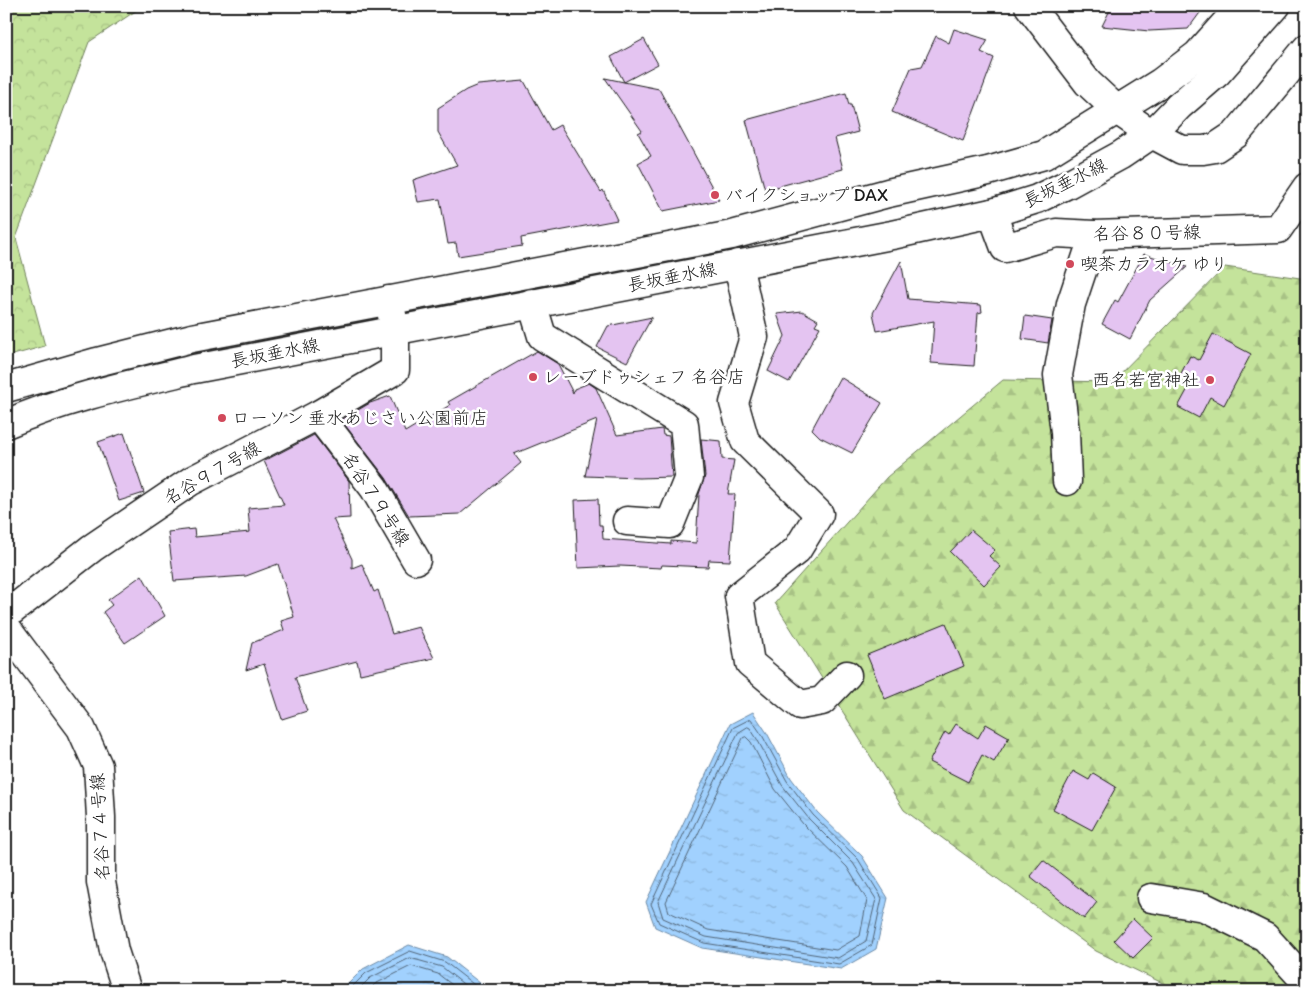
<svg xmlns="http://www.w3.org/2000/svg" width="1313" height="997" font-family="Itim,'Klee One',sans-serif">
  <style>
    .forest { fill: url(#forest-firs); stroke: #70805c }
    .park { fill: url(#park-crowns); stroke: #70805c }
    .water { fill: url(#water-ripples); stroke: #6c89a4 }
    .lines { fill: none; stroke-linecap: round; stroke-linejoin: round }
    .shore { stroke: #516476; stroke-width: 1 }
    .building { fill: #e4c4f1; stroke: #1c1c1c }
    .minor-casing { stroke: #1c1c1c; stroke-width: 31 }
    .major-casing { stroke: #1c1c1c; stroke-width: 31 }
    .minor { stroke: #fff; stroke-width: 28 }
    .major { stroke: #fff; stroke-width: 28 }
    .poi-dot { fill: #d1495b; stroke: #fff; stroke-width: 2 }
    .labels { text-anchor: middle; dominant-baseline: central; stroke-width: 5; stroke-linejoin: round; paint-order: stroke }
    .street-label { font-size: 18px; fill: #1c1c1c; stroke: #fff }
    .poi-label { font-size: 18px; fill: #1c1c1c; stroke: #fff; text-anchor: start }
  </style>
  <defs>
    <pattern id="forest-firs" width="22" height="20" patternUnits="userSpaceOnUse" patternTransform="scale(1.25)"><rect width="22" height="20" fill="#c4e39b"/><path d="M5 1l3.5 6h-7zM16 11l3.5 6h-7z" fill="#a8c285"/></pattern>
    <pattern id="park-crowns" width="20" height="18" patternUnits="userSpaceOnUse" patternTransform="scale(1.25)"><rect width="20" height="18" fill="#c4e39b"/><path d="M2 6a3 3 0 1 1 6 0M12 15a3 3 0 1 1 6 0" fill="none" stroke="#a8c285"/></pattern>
    <pattern id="water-ripples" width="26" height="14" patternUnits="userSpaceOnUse" patternTransform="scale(1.25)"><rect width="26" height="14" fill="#a1d1fe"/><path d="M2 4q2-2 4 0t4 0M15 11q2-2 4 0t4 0" fill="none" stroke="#8ab3d9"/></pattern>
  </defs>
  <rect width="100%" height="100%" fill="#fff"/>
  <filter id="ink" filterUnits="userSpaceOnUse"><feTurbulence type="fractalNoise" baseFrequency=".02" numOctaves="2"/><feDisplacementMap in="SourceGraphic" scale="10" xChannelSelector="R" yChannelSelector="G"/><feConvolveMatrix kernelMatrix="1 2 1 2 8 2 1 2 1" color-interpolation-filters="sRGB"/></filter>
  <g filter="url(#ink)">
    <!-- forest -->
    <path class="forest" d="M1225 267 1307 279V991H1179L1096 951 904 810 775 603 887 477 1003 380 1112 382Z"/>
    <!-- park -->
    <path class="park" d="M6 6H143L89 42 16 238 45 346 6 357Z"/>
    <!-- water -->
    <g class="water">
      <path d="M753 712 767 733 791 778 817 812 862 856 888 898 876 949 841 969 702 948 655 927 646 902 730 724Z"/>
      <path d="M409 945 447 957 490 991H341L363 969Z"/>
    </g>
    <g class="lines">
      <!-- shore -->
      <g class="shore">
        <path d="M751 719 762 735 787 781 813 815 858 859 882 898 872 945 839 964 704 943 659 923 651 904 733 728Z"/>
        <path d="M748 727 750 728 757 739 782 785 809 819 853 863 876 899 866 941 838 958 706 937 663 918 658 902 738 733Z"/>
        <path d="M746 737 751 742 775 789 803 824 847 867 867 900 860 936 836 950 708 930 669 912 666 902 743 738Z"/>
        <path d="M348 991 366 973 410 951 445 962 482 991"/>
        <path d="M357 991 370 978 410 958 442 967 472 991"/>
        <path d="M368 991 375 984 411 966 438 974 460 991"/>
      </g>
    </g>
    <!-- building -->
    <g class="building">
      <path d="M1112 6H1205L1188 29 1149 31 1102 26Z"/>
      <path d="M954 29 988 40 981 52 994 58 963 141 892 112 911 68 922 66 936 36 949 43Z"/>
      <path d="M644 39 658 64 624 82 659 89 719 200 663 211 638 163 651 156 638 133 642 131 605 78 624 82 611 57Z"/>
      <path d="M524 81 551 130 560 125 601 192 603 190 617 220 521 238 522 246 458 256 456 243 448 244 440 199 418 202 413 180 457 165 438 132V108L466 90 478 85Z"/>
      <path d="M846 93 849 105H851L858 132 835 138 843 169 765 190 746 120Z"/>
      <path d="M1144 254 1187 267 1150 300 1130 339 1102 324 1115 300 1118 302Z"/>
      <path d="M901 261 908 299 981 305 982 312 978 313 974 366 931 363 934 321 877 331 873 313Z"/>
      <path d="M802 311 818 320 815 325 820 327 789 382 768 371 785 336 777 314Z"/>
      <path d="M1025 316 1052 320 1048 343 1022 339Z"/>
      <path d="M652 317 627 362 597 347 608 326Z"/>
      <path d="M1213 334 1251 354 1224 405 1210 397 1199 418 1178 407 1191 383 1179 377 1190 356 1199 360Z"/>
      <path d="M537 351 558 364 573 393 574 389 589 383 596 388 617 435 662 429 663 435 669 436 672 477 639 478 585 476 597 420 514 454 521 463 460 514 409 516 386 478 341 420 370 403 390 396 405 432 450 405 448 402Z"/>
      <path d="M840 377 882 403 852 453 820 437 812 429Z"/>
      <path d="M124 433 144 493 119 501 98 442Z"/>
      <path d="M314 435 349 481 350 518 333 519 352 559V568L362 564 374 592 378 590 392 634 419 627 434 658 360 674 357 661 295 677 307 711 282 719 264 664 246 670 252 643 284 630 281 621 294 617 278 564 246 576 174 581 168 532 194 529 195 537 250 532 248 508 284 505 264 461Z"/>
      <path d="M701 439 721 441 722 459 734 460 728 494H735L730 561 709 560 708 567 662 565 661 568 620 566 578 568 575 500 598 499 599 525H602L603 539 671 544V541L696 543 699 494 705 476Z"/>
      <path d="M971 530 995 550 989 556 1001 567 984 585 950 552Z"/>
      <path d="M142 575 165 616 125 643 103 612 112 605 108 600Z"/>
      <path d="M946 623 964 666 885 699 867 655Z"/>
      <path d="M956 724 978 738 986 724 1009 737 994 762 982 755 968 782 929 762 945 732 949 735Z"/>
      <path d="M1073 771 1089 780 1093 773 1116 787 1092 830 1053 809Z"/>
      <path d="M1043 860 1097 902 1084 919 1030 876Z"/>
      <path d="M1133 919 1153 938 1133 958 1114 940Z"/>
    </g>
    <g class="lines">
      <defs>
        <g id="minor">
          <path d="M1029 6 1088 83 1117 110 1152 134 1182 150H1203L1215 148 1236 134 1307 48"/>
          <path d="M992 213 1005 248 1056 233 1094 235 1278 229 1307 187"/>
          <path d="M738 264 754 337 734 403 745 441 819 514 797 550 739 596 750 663 800 705 822 701 847 675"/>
          <path d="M532 303 542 336 684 424 689 477 670 524 627 521"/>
          <path d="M318 415 374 488 416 560"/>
          <path d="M1067 481 1065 432 1058 375 1071 304 1094 235"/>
          <path d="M6 615 92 548 191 481 318 415 395 370V330L389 300"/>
          <path d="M6 628 81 728 98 766 101 817V882L114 951 127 991"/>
          <path d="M1151 898 1204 907 1265 937 1307 983"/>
        </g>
        <g id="major">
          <path d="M6 388 97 362 192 338 732 235 888 193 988 171 1044 155 1160 83 1197 55 1241 6"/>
          <path d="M6 424C66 398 131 384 194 369L892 235 992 213 1037 199 1068 184 1121 155 1152 134 1179 106 1217 73 1276 6"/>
        </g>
      </defs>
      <!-- minor casing -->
      <use href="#minor" class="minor-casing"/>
      <!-- major casing -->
      <use href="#major" class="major-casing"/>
      <!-- minor -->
      <use href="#minor" class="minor"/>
      <!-- major -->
      <use href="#major" class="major"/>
    </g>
  </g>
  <!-- markers -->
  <g class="poi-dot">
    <circle cx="715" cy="195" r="5"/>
    <circle cx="1070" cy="264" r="5"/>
    <circle cx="533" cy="377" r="5"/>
    <circle cx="1210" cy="380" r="5"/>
    <circle cx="222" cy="418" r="5"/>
  </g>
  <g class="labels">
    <!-- street labels -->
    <g class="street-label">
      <text transform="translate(1065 183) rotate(-26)">長坂垂水線</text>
      <text transform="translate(1147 233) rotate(-1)">名谷８０号線</text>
      <text transform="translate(672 277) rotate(-11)">長坂垂水線</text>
      <text transform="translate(275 353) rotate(-11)">長坂垂水線</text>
      <text transform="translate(212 473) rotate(-30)">名谷９７号線</text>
      <text transform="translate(376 499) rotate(57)">名谷７９号線</text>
      <text transform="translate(100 827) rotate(-93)">名谷７４号線</text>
    </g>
    <!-- poi labels -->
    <g class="poi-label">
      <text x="725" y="195">バイクショップ DAX</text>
      <text x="1080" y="264">喫茶カラオケ ゆり</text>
      <text x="543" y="377">レーブドゥシェフ 名谷店</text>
      <text x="1200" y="380" text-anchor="end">西名若宮神社</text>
      <text x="232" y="418">ローソン 垂水あじさい公園前店</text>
    </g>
  </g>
  <!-- margin -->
  <rect width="1313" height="997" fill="none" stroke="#fff" stroke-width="25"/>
  <rect x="12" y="12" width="1288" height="972" fill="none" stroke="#1c1c1c" stroke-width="2" filter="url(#ink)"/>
</svg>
